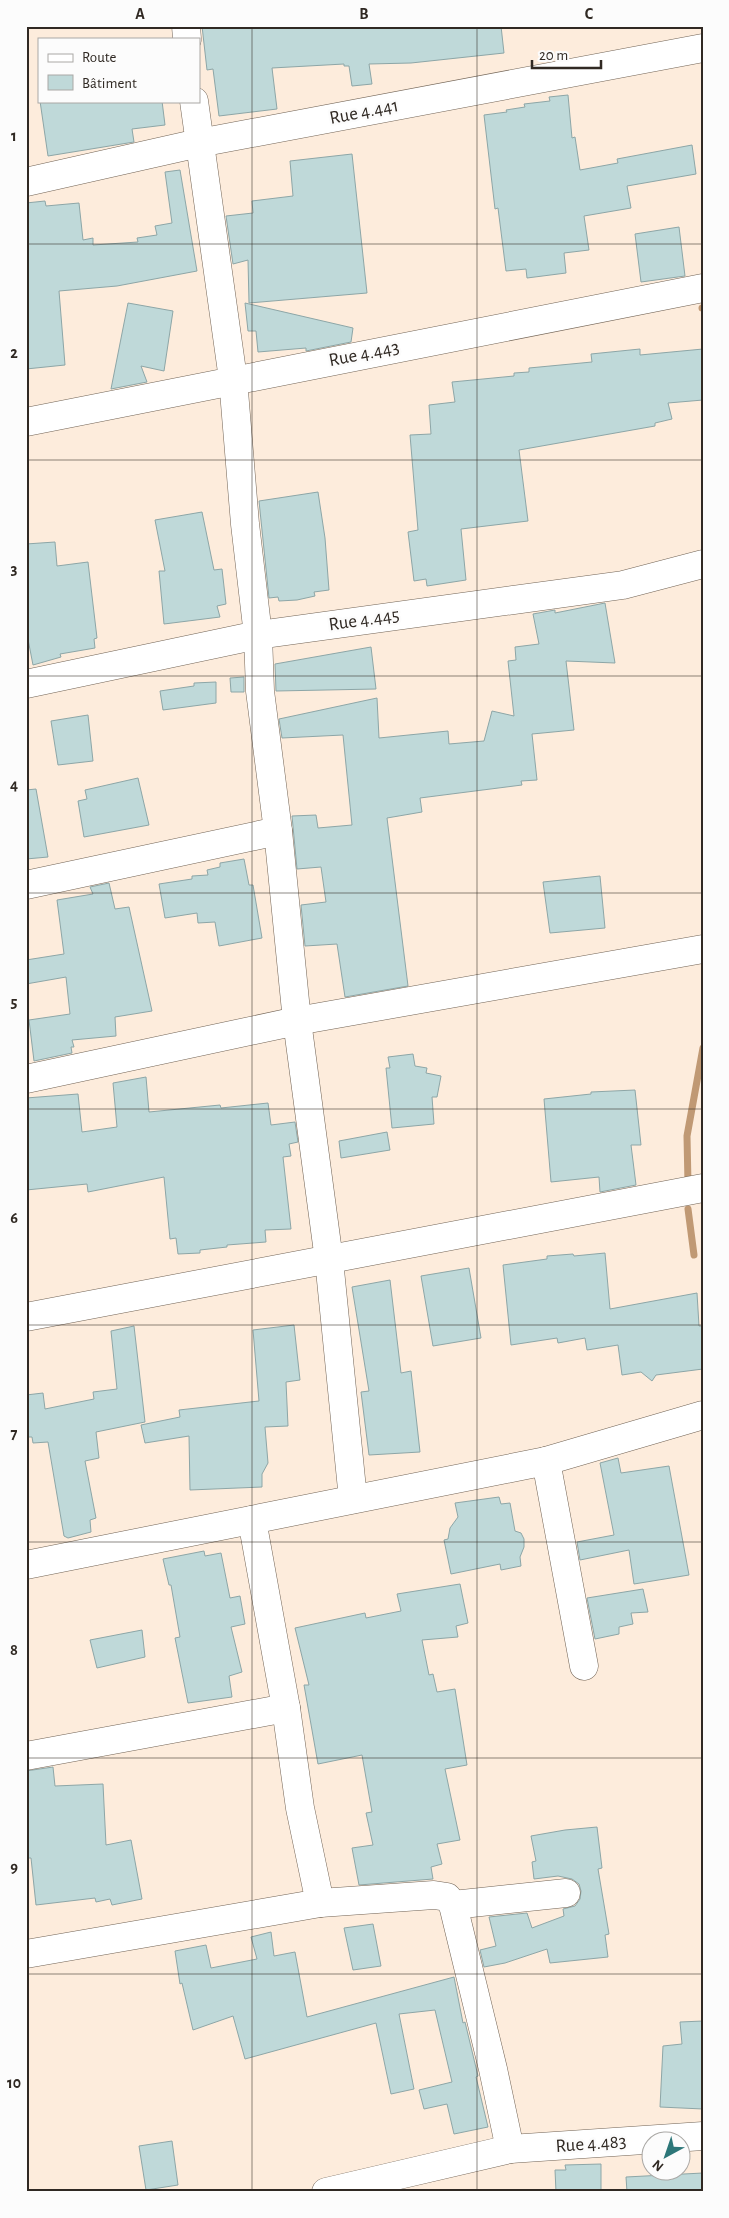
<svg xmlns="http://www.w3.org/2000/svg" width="729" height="2218" font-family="'Alegreya Sans',sans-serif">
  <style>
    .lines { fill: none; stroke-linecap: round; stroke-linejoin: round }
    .stream { stroke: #c09974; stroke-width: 7 }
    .building { fill: #bfd9d9; stroke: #8da6a7 }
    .minor-casing { stroke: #726456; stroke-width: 29 }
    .minor { stroke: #fff; stroke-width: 28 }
    .grid { fill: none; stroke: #302923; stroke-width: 1; stroke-opacity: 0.55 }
    .labels { text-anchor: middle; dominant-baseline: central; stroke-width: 5; stroke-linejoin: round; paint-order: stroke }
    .street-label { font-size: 19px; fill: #302923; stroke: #fcfcfc }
    .neatline { fill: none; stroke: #302923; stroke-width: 2 }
    .grid-label { font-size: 16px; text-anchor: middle; font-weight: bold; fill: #302923 }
  </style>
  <rect width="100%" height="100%" fill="#fdecdc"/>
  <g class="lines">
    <!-- stream -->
    <g class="stream">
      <path d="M702 308H703"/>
      <path d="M688 1184 687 1136 703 1048"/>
      <path d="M688 1209 694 1255"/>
    </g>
  </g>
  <!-- building -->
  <g class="building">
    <path d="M202 26H501L504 53 411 63 369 64 372 84 352 86 349 66H344V64L272 68 277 109 219 116 213 69 207 70Z"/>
    <path d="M568 95 572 138 575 137 580 170 618 163 617 159 692 145 696 174 627 186 631 208 584 216 589 250 564 253 566 273 527 278 526 269 506 271 498 208 495 209 484 115 507 112 506 110 525 107 524 104 550 101 549 97Z"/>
    <path d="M40 101H162L165 125 132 129 134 142 48 156Z"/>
    <path d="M352 154 367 293 249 303 248 260 233 264 226 216 253 213 252 201 293 196 290 161Z"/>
    <path d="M180 170 197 271 117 286 59 291 65 365 26 369V203L45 201 46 206 79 203 83 240 93 238V245L138 242 137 238 157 235 155 226 172 223 165 172Z"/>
    <path d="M679 227 685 276 641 282 635 234Z"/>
    <path d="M128 303 173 311 164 371 141 366 147 382 111 389Z"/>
    <path d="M245 303 353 328 351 342 306 351V348L258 352 256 331H248Z"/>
    <path d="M640 349V355L703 349V400L668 403 672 419 655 423V426L519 450 528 521 461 529 466 580 427 586 426 579 414 581 408 532 418 530 410 435 431 434 429 405 455 402 452 382 514 376V373L529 372V368L592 362 591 354Z"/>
    <path d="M318 492 325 538 329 590 314 592 315 596 297 600 279 601 278 597 269 598 259 501Z"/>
    <path d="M202 512 214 570 222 569 226 604 217 606 220 617 164 624 159 571H165L155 520Z"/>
    <path d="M55 542 57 566 88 562 97 638 94 639 95 648 60 654 61 657 33 665 26 629V544Z"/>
    <path d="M605 603 615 663 566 661 574 730 532 734 537 780 521 781 522 785 420 798 422 812 387 818 408 986 345 997 337 944 305 946 301 905 326 902 321 867 297 869 292 816 316 815 318 828 352 825 343 735 282 738 279 719 377 698 379 738 448 731 449 744 484 741 492 711 514 716 508 661 516 660 515 647 539 644 533 614 555 610V613Z"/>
    <path d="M371 647 376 689 276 691 275 664Z"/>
    <path d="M244 677V692H231L230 678Z"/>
    <path d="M216 682V703L163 710 160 691 194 686V683Z"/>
    <path d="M88 715 93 761 58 765 51 721Z"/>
    <path d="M138 778 149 825 84 837 78 801 87 799 85 790Z"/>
    <path d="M36 789 48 857 26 859V790Z"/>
    <path d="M244 859 249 885H253L262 938 219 946 215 922 198 923 197 913 165 918 159 884 192 879V876L208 875 207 870 220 867V863Z"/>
    <path d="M600 876 605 928 550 933 543 882Z"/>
    <path d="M109 883 115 909 129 907 152 1011 115 1017 116 1036 72 1040 74 1047H71L72 1053 34 1061 29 1020 70 1014 66 977 26 984V960L64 954 57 900 93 894 90 887Z"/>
    <path d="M413 1054 415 1066 427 1068 426 1073 441 1076 437 1097H432L434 1124 392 1128 386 1068H390L388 1057Z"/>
    <path d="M146 1077 149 1112 220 1105 221 1108 268 1103 271 1125 295 1122 298 1142 289 1144 291 1156 283 1157 291 1229 265 1230 266 1242 227 1245V1247L200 1250V1253L178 1254 176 1238 170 1239 164 1177 88 1192 87 1184 26 1190V1098L78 1094 82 1132 117 1127 113 1083Z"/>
    <path d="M635 1090 641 1145H631L636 1185 600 1192 599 1177 551 1182 544 1099 591 1094V1092Z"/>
    <path d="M387 1132 390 1150 341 1158 339 1141Z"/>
    <path d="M605 1253 610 1309 697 1293 699 1326H703V1369L656 1375 652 1381 641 1372 622 1375 618 1345 587 1350 585 1338 558 1343 557 1338 511 1345 503 1265 547 1259V1256L573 1254 574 1256Z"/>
    <path d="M469 1268 481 1338 433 1346 421 1276Z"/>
    <path d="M390 1280 401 1373 411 1371 420 1452 369 1455 361 1392 369 1391 352 1287Z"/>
    <path d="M294 1325 300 1380 286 1382 288 1426 265 1427 268 1463 262 1474V1487L190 1490 189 1436 145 1443 141 1425 180 1417 179 1410 259 1401 253 1330Z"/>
    <path d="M134 1326 145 1422 96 1432 99 1458 85 1461 96 1518 90 1520 91 1532 68 1538 64 1536 48 1442 33 1443 32 1437H26V1395L43 1393 45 1409 94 1399 93 1392 117 1389 111 1331Z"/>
    <path d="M618 1458 621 1473 669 1466 689 1575 634 1584 629 1550 580 1560 577 1542 614 1535 600 1463Z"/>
    <path d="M499 1497 501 1504 510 1503 515 1531 521 1533 524 1539V1547L520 1557 521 1566 501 1570 500 1564 451 1574 444 1540 448 1539 450 1528 458 1517 455 1503Z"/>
    <path d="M204 1551 205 1556 221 1553 230 1598 240 1596 245 1624 231 1627 242 1672 229 1676 232 1697 188 1703 175 1638 180 1637 171 1585H169L163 1559Z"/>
    <path d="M460 1584 468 1623 456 1626 458 1637 422 1640 429 1675 433 1674 437 1692 455 1689 467 1765 445 1769 460 1840 437 1844 442 1864 431 1867 433 1879 359 1885 352 1848 373 1845 366 1813 372 1812 362 1755 318 1764 304 1685H309L295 1628 365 1613 366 1618 401 1611 397 1594Z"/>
    <path d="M643 1589 648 1612 631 1613 633 1624 619 1627V1634L595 1639 587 1598Z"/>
    <path d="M142 1630 145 1657 97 1668 90 1640Z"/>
    <path d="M53 1767 55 1786 103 1784 106 1845 131 1840 142 1899 112 1905 110 1899 96 1902 95 1898 36 1905 31 1858H26V1771Z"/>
    <path d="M597 1827 602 1868 598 1869 609 1934 605 1935 608 1957 550 1963 547 1949 505 1963 484 1967 480 1950 496 1946 489 1917 527 1913 532 1928 564 1916 563 1909 575 1906 580 1899 581 1891 579 1884 572 1879 558 1876 534 1879 532 1862 536 1861 531 1836 565 1830Z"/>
    <path d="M373 1924 381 1966 353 1970 344 1928Z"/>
    <path d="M271 1932 274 1956 295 1952 307 2017 454 1977 463 2023 465 2022 478 2076 476 2077 488 2127 454 2134 447 2104 424 2109 419 2090 452 2082 435 2010 399 2014 414 2089 391 2094 376 2023 245 2059 233 2016 193 2030 182 1983 180 1984 175 1951 206 1945 211 1968 257 1959 251 1937Z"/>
    <path d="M703 2021V2109L660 2107 663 2046 682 2044 680 2022Z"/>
    <path d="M172 2141 178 2185 146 2190 139 2146Z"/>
    <path d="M601 2164V2192H556L555 2170H566L565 2165Z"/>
    <path d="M703 2173V2192H627L626 2177Z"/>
  </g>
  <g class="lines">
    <defs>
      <g id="minor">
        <path d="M186 26 187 39"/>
        <path d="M194 101 233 379 245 524 258 635 260 691 278 831 297 1021 329 1260 353 1499"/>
        <path d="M26 182 199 143 703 48"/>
        <path d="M26 422 703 288"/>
        <path d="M26 684 258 635 623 585 703 564"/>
        <path d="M26 885 278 831"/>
        <path d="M26 1079 297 1021 703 949"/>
        <path d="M26 1317 703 1188"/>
        <path d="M546 1461 703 1415"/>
        <path d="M252 1520 286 1708 300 1808 320 1903"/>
        <path d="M26 1565 546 1461 584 1666"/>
        <path d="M26 1756 286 1708"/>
        <path d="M453 1905 566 1893"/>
        <path d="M26 1954 320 1903 434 1895 447 1897 453 1905 493 2069 510 2149"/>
        <path d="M326 2192 510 2149 703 2136"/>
      </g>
    </defs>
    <!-- minor casing -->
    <use href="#minor" class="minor-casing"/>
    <!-- minor -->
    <use href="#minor" class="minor"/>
  </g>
  <!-- grid -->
  <path class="grid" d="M252 26V2192M477 26V2192M26 244H703M26 460H703M26 676H703M26 893H703M26 1109H703M26 1325H703M26 1542H703M26 1758H703M26 1974H703"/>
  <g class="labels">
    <!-- street labels -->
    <g class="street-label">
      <text transform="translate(364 112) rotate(-11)">Rue 4.441</text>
      <text transform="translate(364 354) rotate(-11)">Rue 4.443</text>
      <text transform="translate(364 620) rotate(-8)">Rue 4.445</text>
      <text transform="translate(591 2144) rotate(-4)">Rue 4.483</text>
    </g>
  </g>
  <!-- border -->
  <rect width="729" height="2218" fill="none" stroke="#fcfcfc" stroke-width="55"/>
  <!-- legend -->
  <rect x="38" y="38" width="162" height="65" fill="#fcfcfc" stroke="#aaa8a5"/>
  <rect x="48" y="54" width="25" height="8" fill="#ffffff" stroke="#aaa8a5"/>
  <text x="82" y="62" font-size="15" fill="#302923">Route</text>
  <rect x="48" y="75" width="25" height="15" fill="#bfd9d9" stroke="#aaa8a5"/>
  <text x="82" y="88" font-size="15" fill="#302923">Bâtiment</text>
  <!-- north arrow -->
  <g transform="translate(666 2156) rotate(220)"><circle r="24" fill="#fcfcfc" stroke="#aaa8a5"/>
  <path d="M0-4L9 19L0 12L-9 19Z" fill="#2d7779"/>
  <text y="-8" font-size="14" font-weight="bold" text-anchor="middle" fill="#302923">N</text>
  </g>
  <!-- scale -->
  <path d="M532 60v8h69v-8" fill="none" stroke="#302923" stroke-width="2.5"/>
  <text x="539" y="60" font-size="15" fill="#302923" stroke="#fcfcfc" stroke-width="4" paint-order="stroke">20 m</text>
  <rect x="28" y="28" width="674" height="2162" class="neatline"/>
  <g class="grid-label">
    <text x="140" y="19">A</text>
    <text x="364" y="19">B</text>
    <text x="589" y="19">C</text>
    <text x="14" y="141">1</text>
    <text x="14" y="358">2</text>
    <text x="14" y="574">3</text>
    <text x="14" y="790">4</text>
    <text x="14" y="1007">5</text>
    <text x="14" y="1223">6</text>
    <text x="14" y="1439">7</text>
    <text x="14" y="1655">8</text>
    <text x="14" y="1872">9</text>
    <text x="14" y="2088">10</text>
  </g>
</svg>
